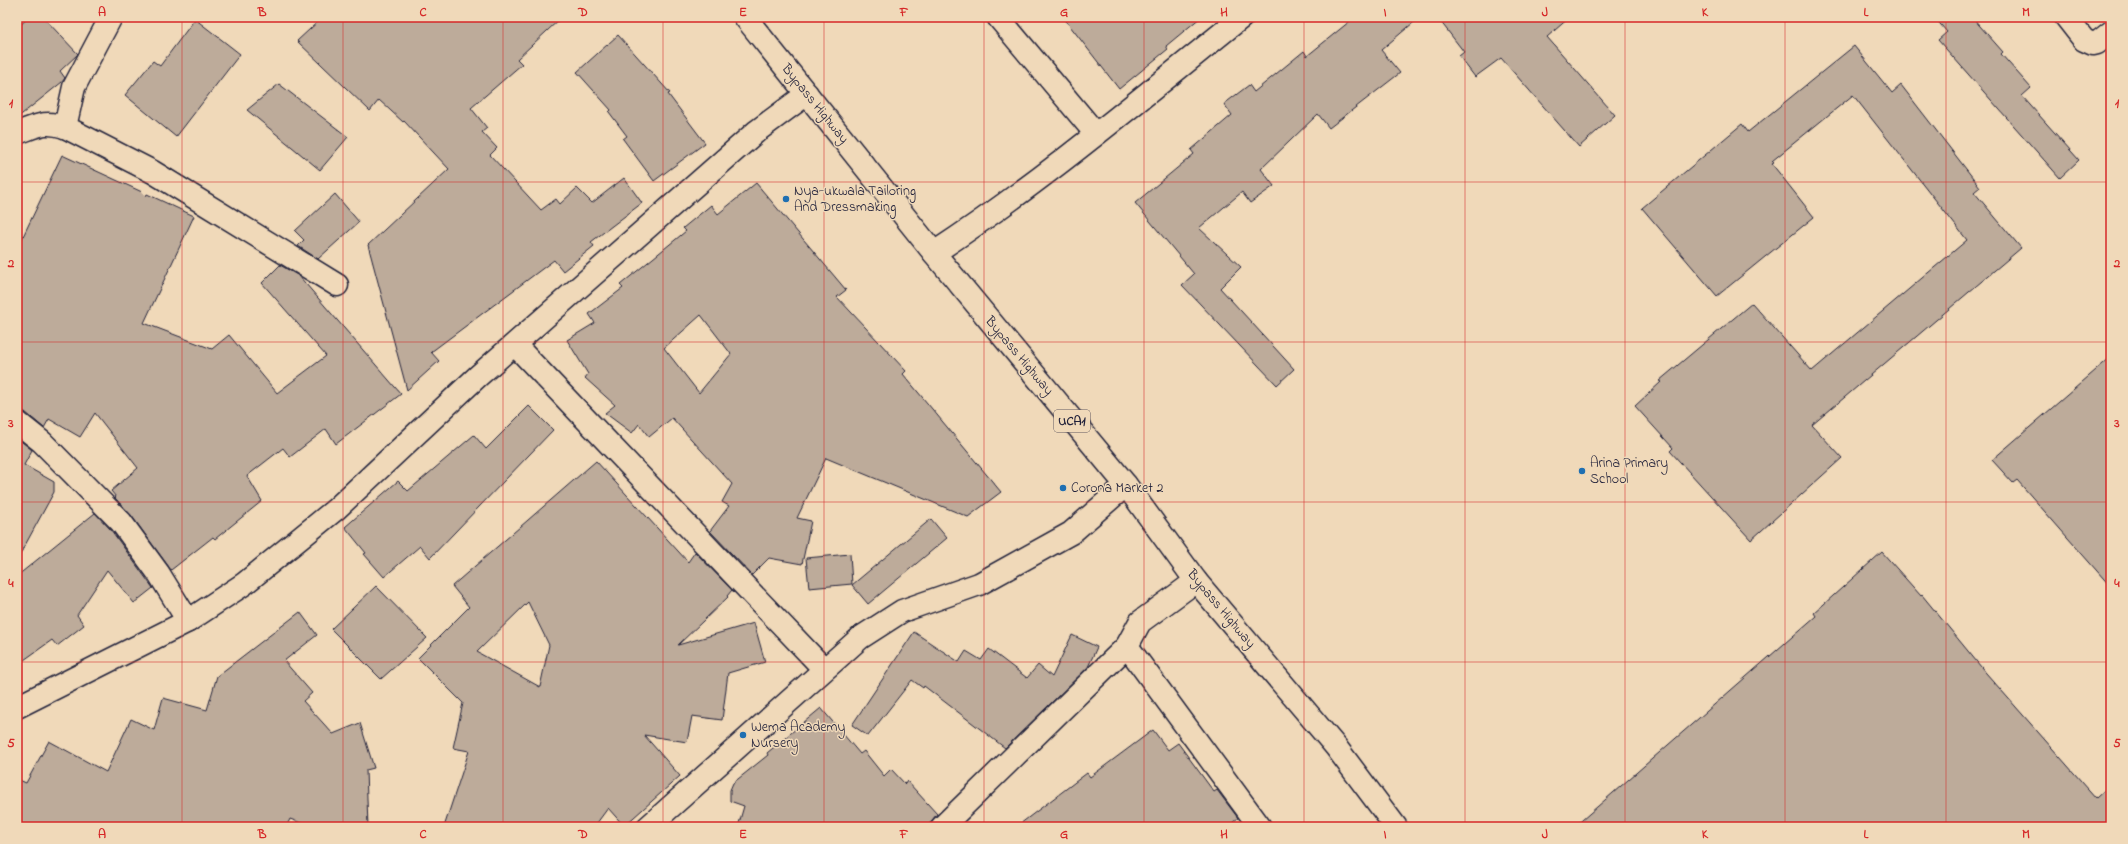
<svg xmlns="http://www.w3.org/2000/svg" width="2128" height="844" font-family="'Indie Flower',sans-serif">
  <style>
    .building { fill: #bdab9a; stroke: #22223b; fill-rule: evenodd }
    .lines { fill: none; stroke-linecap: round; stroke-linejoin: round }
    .minor-casing { stroke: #22223b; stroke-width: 25 }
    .tertiary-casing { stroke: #22223b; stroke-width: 25 }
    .primary-casing { stroke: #22223b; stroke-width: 25 }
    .minor { stroke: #f0d9b9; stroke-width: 22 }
    .tertiary { stroke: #f0d9b9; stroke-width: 22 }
    .primary { stroke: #f0d9b9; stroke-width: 22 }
    .grid { fill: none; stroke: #d62828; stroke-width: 1; stroke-opacity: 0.55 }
    .poi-dot { fill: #1f6fb2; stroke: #f0d9b9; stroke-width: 1.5 }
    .labels { text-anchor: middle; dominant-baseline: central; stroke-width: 3; stroke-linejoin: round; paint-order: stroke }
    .shield { fill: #f0d9b9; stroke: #605961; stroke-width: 1 }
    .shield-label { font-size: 13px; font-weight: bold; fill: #22223b }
    .street-label { font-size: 14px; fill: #22223b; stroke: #f0d9b9 }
    .poi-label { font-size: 14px; fill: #22223b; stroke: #f0d9b9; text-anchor: start }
    .neatline { fill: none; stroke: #d62828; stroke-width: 1.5 }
    .grid-label { font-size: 13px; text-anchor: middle; font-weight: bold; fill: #d62828 }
  </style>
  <rect width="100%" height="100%" fill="#f0d9b9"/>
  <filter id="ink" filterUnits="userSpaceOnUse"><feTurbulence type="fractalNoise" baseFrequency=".025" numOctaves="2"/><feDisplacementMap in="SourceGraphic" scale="8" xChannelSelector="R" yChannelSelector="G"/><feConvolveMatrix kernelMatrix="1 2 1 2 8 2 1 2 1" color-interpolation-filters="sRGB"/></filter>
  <g filter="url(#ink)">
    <!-- building -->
    <g class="building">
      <path d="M29 17H43L78 54 60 71 65 78 62 82 17 118V28Z"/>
      <path d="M323 17H562L517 59 522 64 471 108 487 128 482 132 497 148 490 155 541 210 556 199 560 204 577 188 592 203 624 178 642 203 591 242 594 246 563 271 554 260 431 352 439 361 407 390 368 245 449 169 404 121 403 122 379 100 370 111 297 41Z"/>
      <path d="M1063 17H1201L1166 46 1168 49 1119 89Z"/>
      <path d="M1355 17H1420L1381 50 1400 73 1329 128 1318 114 1261 169 1274 186 1250 203 1242 192 1199 228 1241 267 1220 288 1294 369 1277 385 1182 285 1194 274 1135 203 1194 154 1191 150 1232 115 1224 104 1249 85 1254 92 1304 51 1307 56Z"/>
      <path d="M1437 17H1570L1547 37 1615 115 1579 147 1501 58 1475 77 1459 56 1464 52Z"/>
      <path d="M1934 17H1972L2003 52 2001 54 2031 88 2022 96 2079 160 2060 178 1938 40 1947 32Z"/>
      <path d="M195 19 240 54 176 137 125 95 153 61 160 66Z"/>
      <path d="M618 35 670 93 668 94 705 143 654 181 623 139 627 136 609 112 611 110 577 72Z"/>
      <path d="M1854 46 1892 93 1901 85 1980 187 1974 192 2021 248 1812 425 1842 458 1751 540 1670 451 1673 448 1635 406 1661 382 1659 381 1752 303 1812 371 1967 240 1853 95 1772 161 1774 163 1772 164 1814 217 1717 296 1642 208 1742 124 1748 132Z"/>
      <path d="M279 84 348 137 320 170 247 110Z"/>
      <path d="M62 155 142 192 146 196 147 194 194 216 144 323 212 349 229 335 277 393 326 356 262 283 280 265 299 276 401 394 336 444 326 429 290 457 283 448 247 476 262 501 215 539 213 537 171 570 131 515 115 498 116 497 111 491 138 468 95 413 80 437 49 419 44 428 25 412 17 410V249Z"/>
      <path d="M756 183 846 290 837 297 906 371 903 374 1001 492 968 517 826 458 797 518 811 521 802 564 769 558 752 575 710 531 729 506 722 502 732 484 672 418 649 437 639 424 632 433 605 413 615 405 585 378 588 374 567 340 595 323 589 314 623 288 620 285 686 231 683 228 711 205 718 214ZM701 315 731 354 699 393 664 348Z"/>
      <path d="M335 194 359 222 318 259 298 246 304 240 295 231Z"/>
      <path d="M2111 357V587L2017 480 2013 483 1992 460Z"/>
      <path d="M529 406 553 430 430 558 420 546 384 577 364 554 366 553 345 527 398 481 408 491 474 435 486 449Z"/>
      <path d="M17 438 32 450 24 465 54 482V492L17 560Z"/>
      <path d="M596 461 688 562 695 552 732 590 727 596 728 597 678 645 754 623 765 662 728 673 722 720 692 716 687 742 644 735 680 776 624 826 608 808 594 827H444L469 751 453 748 463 703 418 658 469 607 452 586ZM528 602 549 645 540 687 477 652Z"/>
      <path d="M95 513 111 530 153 588 134 603 107 570 77 615 84 625 57 646 52 640 17 665V576Z"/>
      <path d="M931 519 947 538 868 604 852 585Z"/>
      <path d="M1882 552 1921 596 1922 595 1986 673 2096 798 2111 784V827H1574L1816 616 1814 613Z"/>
      <path d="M850 554 852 584 809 588 806 558Z"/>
      <path d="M376 586 427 638 381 679 331 629Z"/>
      <path d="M300 612 317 635 284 661 312 693 303 701 333 734 360 723 374 768 366 770 368 827H312L290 819 286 827H17V779L26 783 49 741 106 772 131 719 154 730 163 698 207 710 217 676Z"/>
      <path d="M914 632 959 662 966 651 981 660 989 649 1027 678 1038 665 1052 677 1072 635 1097 647 1088 667 1005 748 924 686 923 688 912 680 868 736 852 725Z"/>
      <path d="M821 708 860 754 864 751 884 776 891 769 905 784 907 781 937 814 930 823V827H738L744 806 730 801V790L733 783 768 755 767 753Z"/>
      <path d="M1153 730 1168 750 1178 743 1214 792 1217 790 1238 818 1227 827H1016L1087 773 1090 777Z"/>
    </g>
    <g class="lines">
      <defs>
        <g id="minor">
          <path d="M998 17 1096 134"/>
          <path d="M2066 17 2084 40 2093 44 2097 43 2111 32"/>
          <path d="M65 127 74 87 111 17"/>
          <path d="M17 133C37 126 44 120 65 127L153 172 337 285"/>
          <path d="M515 345 824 669"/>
          <path d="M17 422 42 442 121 522 159 574 188 621"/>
          <path d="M1127 646 1260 827"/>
          <path d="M17 707 188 621 244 584 336 509 477 377 757 131 807 94"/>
          <path d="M648 827 860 638 902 611 979 584 1071 533 1126 485"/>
          <path d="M942 827 1127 646 1140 622 1196 581"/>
        </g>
        <path id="tertiary" d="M934 253C1042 182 1141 98 1242 17"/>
        <path id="primary" d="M745 17 934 253 1126 485 1196 581 1336 747 1396 827"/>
      </defs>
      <!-- minor casing -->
      <use href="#minor" class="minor-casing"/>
      <!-- tertiary casing -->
      <use href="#tertiary" class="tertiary-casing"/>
      <!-- primary casing -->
      <use href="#primary" class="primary-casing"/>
      <!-- minor -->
      <use href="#minor" class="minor"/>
      <!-- tertiary -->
      <use href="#tertiary" class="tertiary"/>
      <!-- primary -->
      <use href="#primary" class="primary"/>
    </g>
  </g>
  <!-- grid -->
  <path class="grid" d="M182 17V827M343 17V827M503 17V827M663 17V827M824 17V827M984 17V827M1144 17V827M1304 17V827M1465 17V827M1625 17V827M1785 17V827M1946 17V827M17 182H2111M17 342H2111M17 502H2111M17 662H2111"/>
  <!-- markers -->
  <g class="poi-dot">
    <circle cx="786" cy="199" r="4"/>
    <circle cx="1582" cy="471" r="4"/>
    <circle cx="1063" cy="488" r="4"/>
    <circle cx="743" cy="735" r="4"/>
  </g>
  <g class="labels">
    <!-- shield labels -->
    <rect class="shield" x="1054" y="410" width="36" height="22" rx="3"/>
    <g class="shield-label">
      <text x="1072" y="421">UCA1</text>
    </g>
    <!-- street labels -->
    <g class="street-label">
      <text transform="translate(815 104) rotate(51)">Bypass Highway</text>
      <text transform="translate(1019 356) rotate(50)">Bypass Highway</text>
      <text transform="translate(1221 609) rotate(50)">Bypass Highway</text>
    </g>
    <!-- poi labels -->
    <g class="poi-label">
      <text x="794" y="191">Nya-ukwala Tailoring<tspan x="794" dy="16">And Dressmaking</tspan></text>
      <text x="1590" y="463">Arina Primary<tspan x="1590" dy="16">School</tspan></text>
      <text x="1071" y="488">Corona Market 2</text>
      <text x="751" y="727">Wema Academy<tspan x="751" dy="16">Nursery</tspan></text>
    </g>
  </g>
  <!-- margin -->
  <rect width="2128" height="844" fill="none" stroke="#f0d9b9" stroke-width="44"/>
  <rect x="22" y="22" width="2084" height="800" class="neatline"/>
  <g class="grid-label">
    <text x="102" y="16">A</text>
    <text x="262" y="16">B</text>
    <text x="423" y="16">C</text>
    <text x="583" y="16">D</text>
    <text x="743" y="16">E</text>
    <text x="904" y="16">F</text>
    <text x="1064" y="16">G</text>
    <text x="1224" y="16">H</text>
    <text x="1385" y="16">I</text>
    <text x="1545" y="16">J</text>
    <text x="1705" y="16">K</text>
    <text x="1866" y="16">L</text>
    <text x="2026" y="16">M</text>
    <text x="11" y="107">1</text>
    <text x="2117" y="107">1</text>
    <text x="11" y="267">2</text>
    <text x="2117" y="267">2</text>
    <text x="11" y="427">3</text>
    <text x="2117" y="427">3</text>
    <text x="11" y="587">4</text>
    <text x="2117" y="587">4</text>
    <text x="11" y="747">5</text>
    <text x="2117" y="747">5</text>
    <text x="102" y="838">A</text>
    <text x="262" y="838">B</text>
    <text x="423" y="838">C</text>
    <text x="583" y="838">D</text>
    <text x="743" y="838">E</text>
    <text x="904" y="838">F</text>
    <text x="1064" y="838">G</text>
    <text x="1224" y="838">H</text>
    <text x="1385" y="838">I</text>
    <text x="1545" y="838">J</text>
    <text x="1705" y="838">K</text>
    <text x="1866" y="838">L</text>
    <text x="2026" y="838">M</text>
  </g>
</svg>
